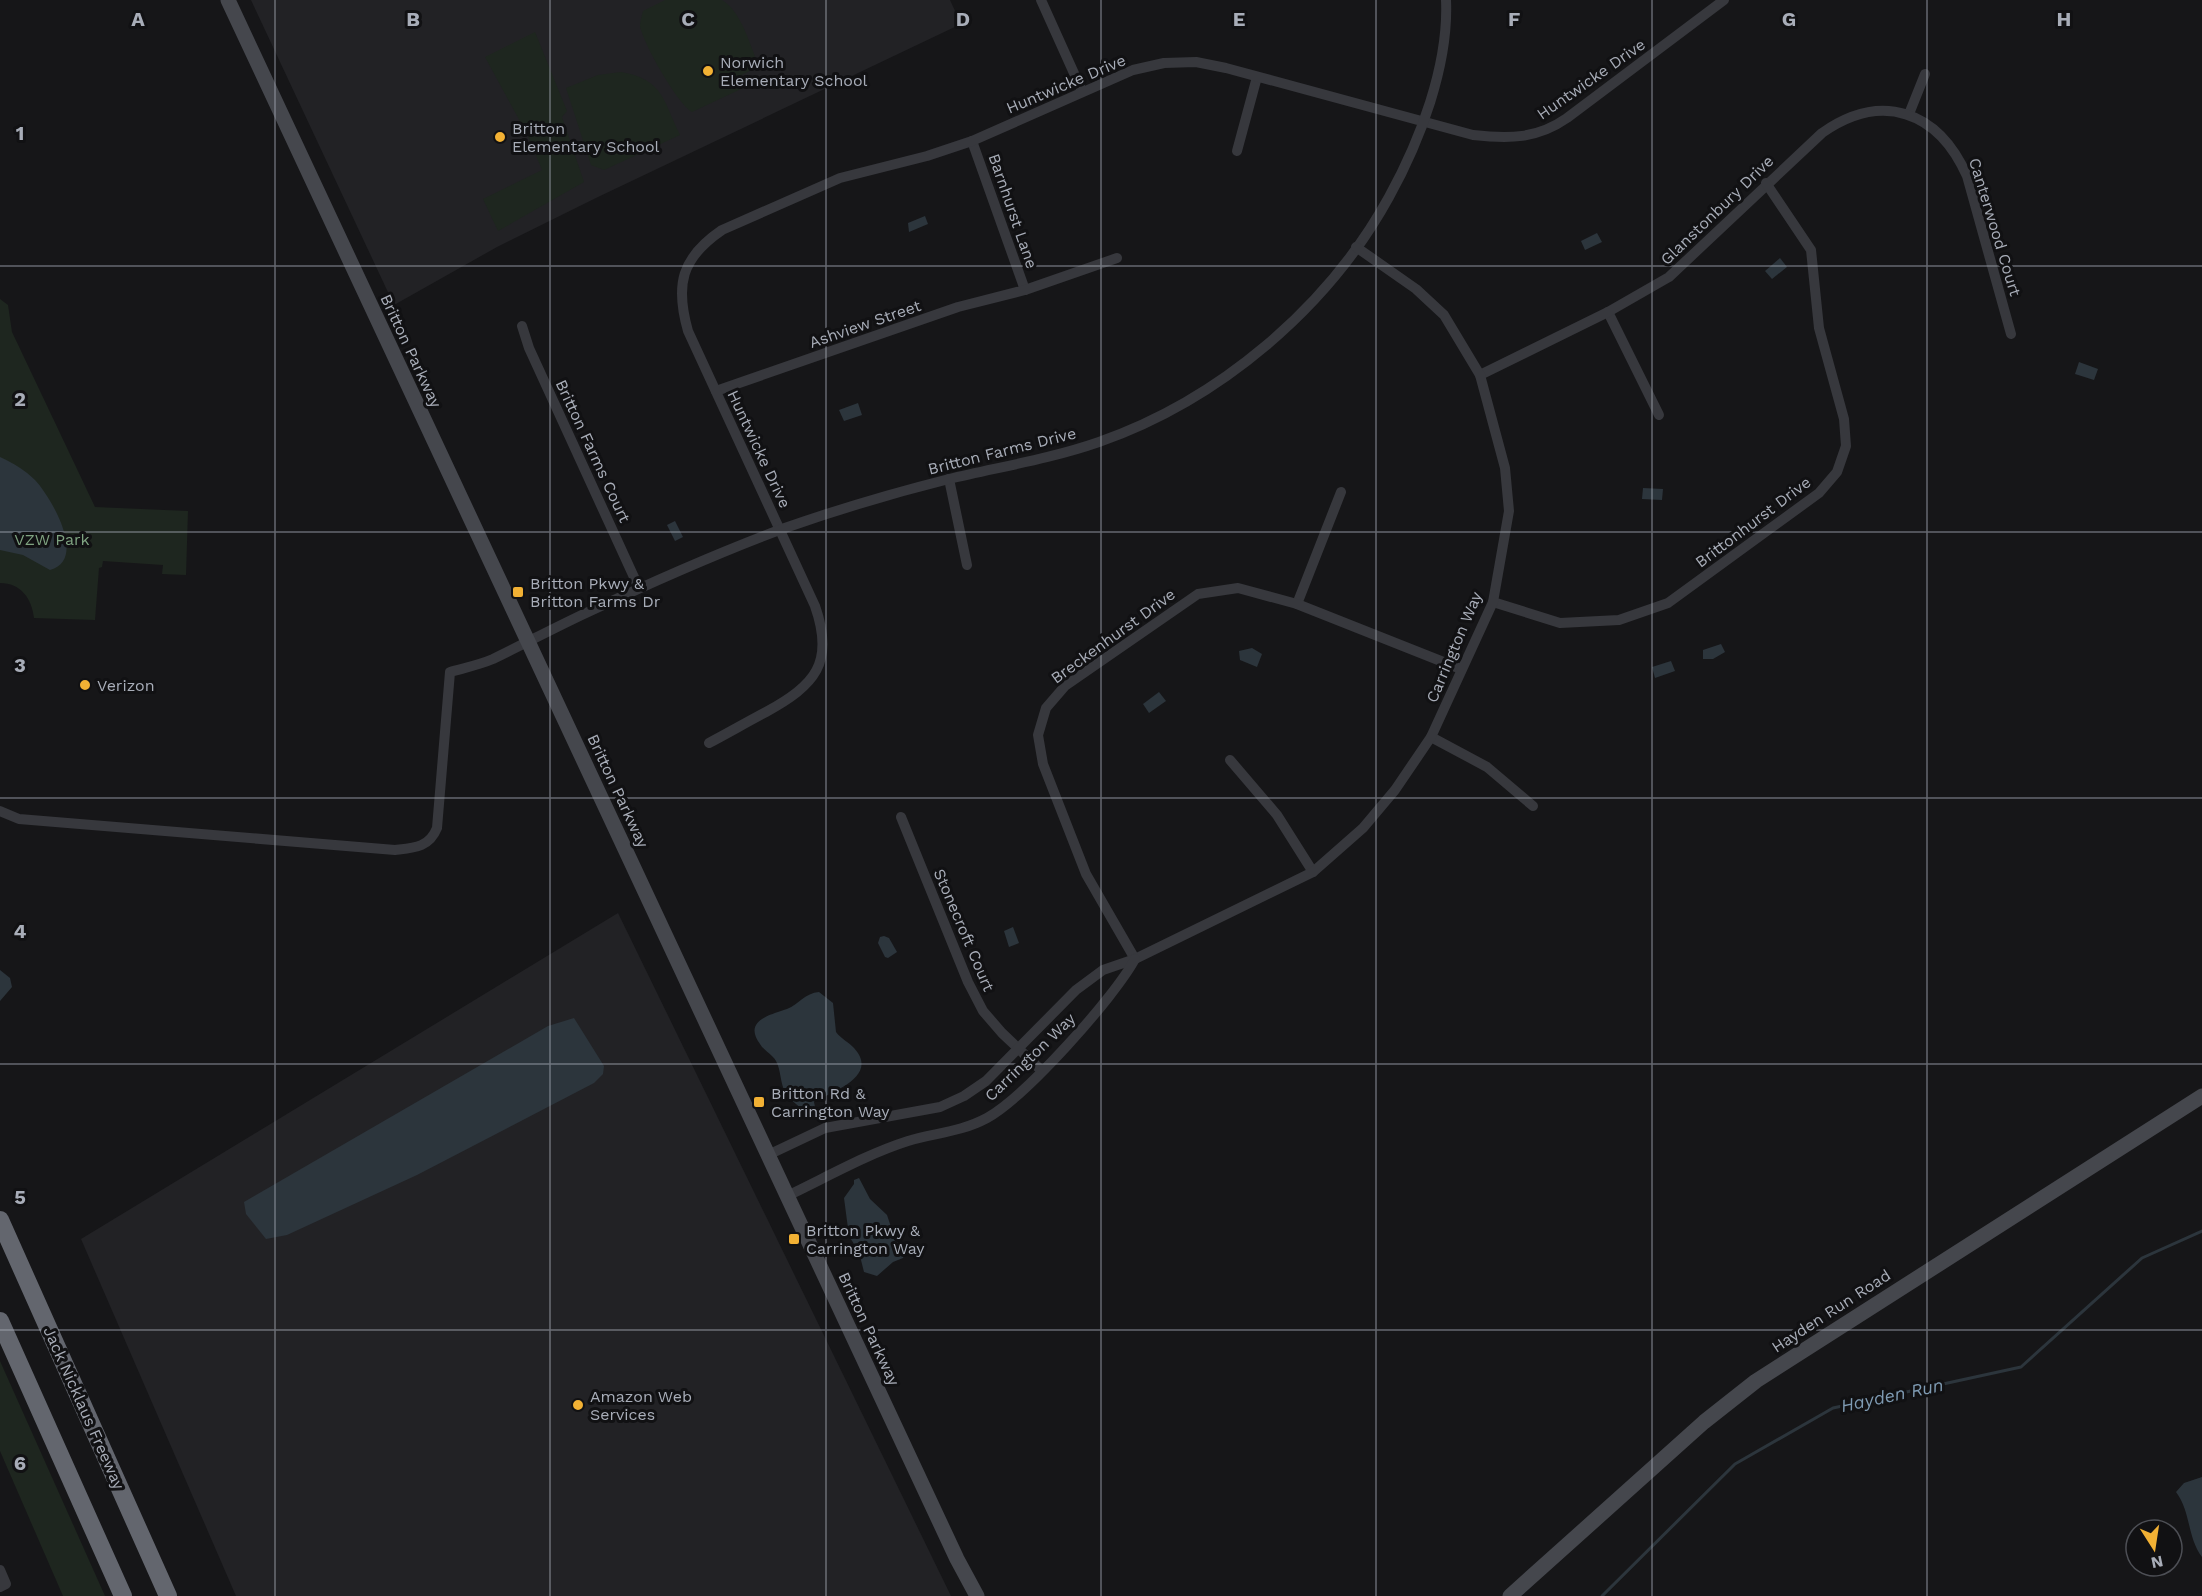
<svg xmlns="http://www.w3.org/2000/svg" width="2202" height="1596" font-family="'Work Sans',sans-serif">
  <style>
    .built { fill: #222225 }
    .green { fill: #1e261f }
    .water { fill: #2c353c }
    .lines { fill: none; stroke-linecap: round; stroke-linejoin: round }
    .stream { stroke: #2c353c; stroke-width: 3 }
    .street { stroke: #37383d; stroke-width: 10 }
    .secondary { stroke: #45474d; stroke-width: 15 }
    .highway { stroke: #63666e; stroke-width: 18 }
    .grid { fill: none; stroke: #a8adb8; stroke-width: 1.5; stroke-opacity: 0.55 }
    .poi-dot { fill: #f2b134; stroke: #111113; stroke-width: 2 }
    .labels { text-anchor: middle; dominant-baseline: central; stroke-width: 6; stroke-linejoin: round; paint-order: stroke }
    .poi-label { font-size: 16px; fill: #a8adb8; stroke: #111113; text-anchor: start }
    .street-label { font-size: 16px; fill: #a8adb8; stroke: #111113 }
    .park-label { font-size: 16px; fill: #7fa381; stroke: #111113 }
    .water-label { font-size: 18px; font-style: italic; fill: #7f9bb3; stroke: #111113 }
    .grid-label { font-size: 20px; text-anchor: middle; font-weight: bold; fill: #a8adb8; stroke: #111113; stroke-width: 6; stroke-linejoin: round; paint-order: stroke }
  </style>
  <rect width="100%" height="100%" fill="#161618"/>
  <!-- built -->
  <g class="built">
    <path d="M251 0H950L961 24 598 197 497 247 394 305Z"/>
    <path d="M618 913 951 1596H236L81 1239Z"/>
  </g>
  <!-- green -->
  <g class="green">
    <path d="M665 0H722C742 12 750 46 759 66L736 78 741 89 692 112C677 103 643 43 640 26 640 22 642 15 643 11Z"/>
    <path d="M535 32 567 111 562 117 584 182 498 231 483 199 542 170 528 136 485 57Z"/>
    <path d="M621 72C663 79 663 100 680 135L604 170 591 165 566 88 598 75Z"/>
    <path d="M0 299 8 305 12 332 95 507 188 511 186 575 162 574 163 565 103 561 102 567 99 568 95 620 34 618C32 599 21 583 0 583Z"/>
    <path d="M0 1361 105 1596H63L0 1451Z"/>
  </g>
  <!-- water -->
  <g class="water">
    <path d="M925 216 928 224 909 232 908 223Z"/>
    <path d="M1597 233 1602 242 1585 250 1581 241Z"/>
    <path d="M1780 258 1787 267 1772 279 1765 271Z"/>
    <path d="M2079 362 2098 369 2094 380 2075 374Z"/>
    <path d="M858 403 862 415 844 421 839 410Z"/>
    <path d="M0 457C13 463 25 470 35 480 51 497 88 560 50 570L23 555 0 550Z"/>
    <path d="M1643 488 1663 489 1662 500 1642 499Z"/>
    <path d="M675 521 683 537 675 541 667 525Z"/>
    <path d="M1721 644 1725 652 1713 659H1703V650Z"/>
    <path d="M1252 648 1262 654 1257 667 1240 660 1239 651Z"/>
    <path d="M1671 661 1675 671 1655 678 1652 667Z"/>
    <path d="M1159 692 1166 701 1149 713 1143 704Z"/>
    <path d="M1013 927 1019 943 1009 947 1004 931Z"/>
    <path d="M884 936 889 938 897 952 888 958 885 957 878 943 880 937Z"/>
    <path d="M0 970 10 978 12 987 0 1001Z"/>
    <path d="M819 992 833 1003 836 1032C841 1039 849 1042 854 1048 880 1076 832 1092 814 1102L817 1117 810 1119C804 1107 791 1103 785 1092 780 1082 781 1070 776 1061 772 1054 764 1051 760 1044 742 1020 773 1014 787 1009 799 1004 805 993 819 992Z"/>
    <path d="M574 1018 604 1066 603 1074 594 1083 417 1175 287 1235 266 1239 246 1214 244 1202 256 1195 548 1026Z"/>
    <path d="M859 1178 870 1199 887 1215 894 1236 906 1249 903 1258 893 1262 877 1276 864 1272 859 1252 849 1236 844 1198 854 1184V1180Z"/>
    <path d="M2202 1477V1557C2187 1537 2191 1512 2176 1492L2184 1483Z"/>
  </g>
  <g class="lines">
    <!-- stream -->
    <path class="stream" d="M1602 1596 1735 1464 1833 1408 2021 1367 2142 1258 2202 1231"/>
    <!-- street -->
    <g class="street">
      <path d="M1041 0 1082 91"/>
      <path d="M1909 114 1925 74"/>
      <path d="M972 141 1025 290"/>
      <path d="M1237 151 1257 77"/>
      <path d="M1608 312 1659 415"/>
      <path d="M522 326 529 348 639 588"/>
      <path d="M1480 375 1608 312 1669 277 1822 133C1882 91 1938 111 1967 176L2011 334"/>
      <path d="M716 391 958 307 1025 290 1117 258"/>
      <path d="M949 479 967 565"/>
      <path d="M1493 602 1560 623 1619 620 1668 603 1819 493 1837 472 1846 446 1844 419 1819 328 1811 250 1766 183"/>
      <path d="M1297 604 1341 492"/>
      <path d="M1431 737 1487 767 1533 806"/>
      <path d="M709 743C728 733 747 722 766 712 815 685 835 663 815 606L688 331C675 285 681 258 722 230L840 178 927 156 972 141 1133 70 1164 63 1196 62 1226 68 1473 135C1509 139 1537 139 1567 118L1724 0"/>
      <path d="M1230 760 1277 815 1313 872"/>
      <path d="M0 811 19 819 395 850C413 848 429 848 437 828L450 672C464 668 479 665 493 659 524 644 554 628 586 613 650 583 715 554 782 529 836 510 893 493 949 479 999 467 1050 459 1099 442 1219 400 1328 308 1389 197 1420 141 1449 65 1446 0"/>
      <path d="M901 817 968 982 983 1011 1002 1033 1041 1070"/>
      <path d="M1135 959 1086 874 1043 764 1038 735 1046 708 1065 686 1198 594 1238 588 1297 604 1461 669"/>
      <path d="M768 1155 825 1128 940 1107 964 1096 986 1081 1076 990 1103 970 1135 959 1313 872 1363 828 1395 790 1431 737 1493 602 1509 511 1505 468 1480 375 1444 315 1416 289 1356 247"/>
      <path d="M787 1196C827 1177 867 1154 908 1141 935 1133 961 1132 987 1118 1025 1097 1114 998 1135 959"/>
      <path d="M0 1570 6 1584 0 1587"/>
    </g>
    <!-- secondary -->
    <g class="secondary">
      <path d="M228 0 957 1559 977 1596"/>
      <path d="M1510 1596 1704 1422 1756 1381 2202 1096"/>
    </g>
    <!-- highway -->
    <g class="highway">
      <path d="M0 1220 168 1596"/>
      <path d="M0 1321 123 1596"/>
    </g>
  </g>
  <!-- grid -->
  <path class="grid" d="M275 0V1596M550 0V1596M826 0V1596M1101 0V1596M1376 0V1596M1652 0V1596M1927 0V1596M0 266H2202M0 532H2202M0 798H2202M0 1064H2202M0 1330H2202"/>
  <!-- markers -->
  <g class="poi-dot">
    <circle cx="708" cy="71" r="6"/>
    <circle cx="500" cy="137" r="6"/>
    <rect x="512" y="586" width="12" height="12" rx="3"/>
    <circle cx="85" cy="685" r="6"/>
    <rect x="753" y="1096" width="12" height="12" rx="3"/>
    <rect x="788" y="1233" width="12" height="12" rx="3"/>
    <circle cx="578" cy="1405" r="6"/>
  </g>
  <g class="labels">
    <!-- poi labels -->
    <g class="poi-label">
      <text x="720" y="62">Norwich<tspan x="720" dy="18">Elementary School</tspan></text>
      <text x="512" y="128">Britton<tspan x="512" dy="18">Elementary School</tspan></text>
      <text x="530" y="583">Britton Pkwy &amp;<tspan x="530" dy="18">Britton Farms Dr</tspan></text>
      <text x="97" y="685">Verizon</text>
      <text x="771" y="1093">Britton Rd &amp;<tspan x="771" dy="18">Carrington Way</tspan></text>
      <text x="806" y="1230">Britton Pkwy &amp;<tspan x="806" dy="18">Carrington Way</tspan></text>
      <text x="590" y="1396">Amazon Web<tspan x="590" dy="18">Services</tspan></text>
    </g>
    <!-- street labels -->
    <g class="street-label">
      <text transform="translate(1591 79) rotate(-35)">Huntwicke Drive</text>
      <text transform="translate(1066 84) rotate(-23)">Huntwicke Drive</text>
      <text transform="translate(1717 210) rotate(-44)">Glanstonbury Drive</text>
      <text transform="translate(1013 211) rotate(71)">Barnhurst Lane</text>
      <text transform="translate(1995 227) rotate(73)">Canterwood Court</text>
      <text transform="translate(865 324) rotate(-19)">Ashview Street</text>
      <text transform="translate(411 351) rotate(65)">Britton Parkway</text>
      <text transform="translate(759 449) rotate(65)">Huntwicke Drive</text>
      <text transform="translate(593 451) rotate(65)">Britton Farms Court</text>
      <text transform="translate(1002 451) rotate(-14)">Britton Farms Drive</text>
      <text transform="translate(1753 522) rotate(-37)">Brittonhurst Drive</text>
      <text transform="translate(1113 636) rotate(-36)">Breckenhurst Drive</text>
      <text transform="translate(1454 647) rotate(-67)">Carrington Way</text>
      <text transform="translate(618 791) rotate(65)">Britton Parkway</text>
      <text transform="translate(964 930) rotate(67)">Stonecroft Court</text>
      <text transform="translate(1030 1057) rotate(-44)">Carrington Way</text>
      <text transform="translate(1831 1311) rotate(-33)">Hayden Run Road</text>
      <text transform="translate(869 1329) rotate(65)">Britton Parkway</text>
      <text transform="translate(84 1408) rotate(66)">Jack Nicklaus Freeway</text>
    </g>
    <!-- park labels -->
    <g class="park-label">
      <text x="52" y="539">VZW Park</text>
    </g>
    <!-- water labels -->
    <g class="water-label">
      <text transform="translate(1892 1395) rotate(-12)">Hayden Run</text>
    </g>
  </g>
  <g class="grid-label">
    <text x="138" y="26">A</text>
    <text x="413" y="26">B</text>
    <text x="688" y="26">C</text>
    <text x="963" y="26">D</text>
    <text x="1239" y="26">E</text>
    <text x="1514" y="26">F</text>
    <text x="1789" y="26">G</text>
    <text x="2064" y="26">H</text>
    <text x="20" y="140">1</text>
    <text x="20" y="406">2</text>
    <text x="20" y="672">3</text>
    <text x="20" y="938">4</text>
    <text x="20" y="1204">5</text>
    <text x="20" y="1470">6</text>
  </g>
  <!-- north arrow -->
  <g transform="translate(2154 1548) rotate(168)"><circle r="28" fill="#111113" stroke="#4d4f55" stroke-width="1.5"/>
  <path d="M0-4.5L10 22L0 15L-10 22Z" fill="#f2b134"/>
  <text y="-9" font-size="16" font-weight="bold" text-anchor="middle" fill="#a8adb8">N</text>
  </g>
</svg>
